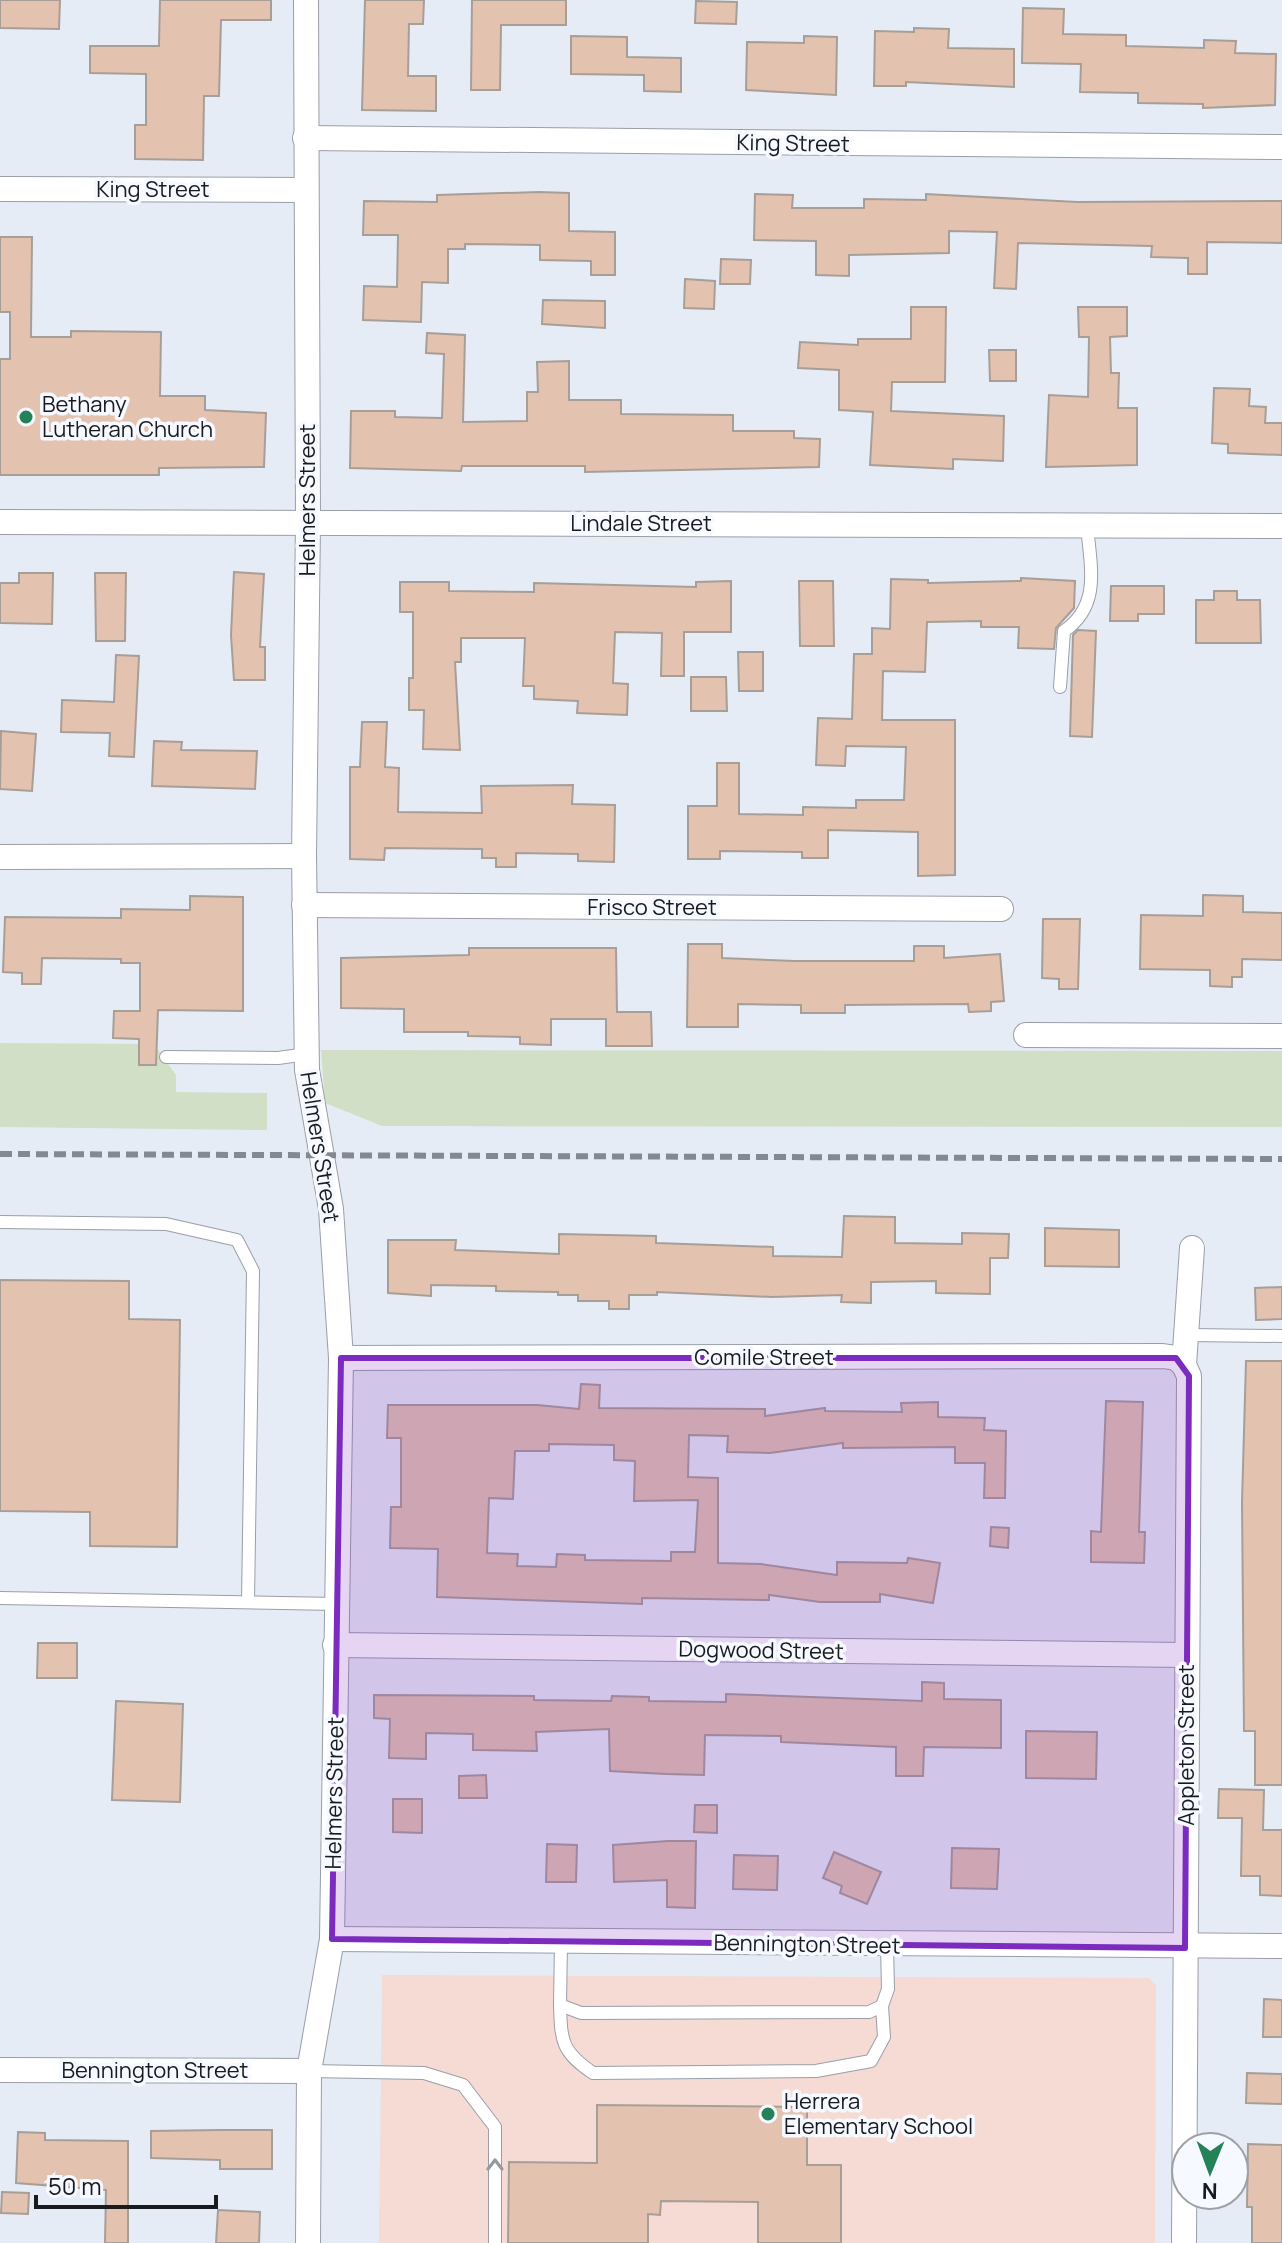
<svg xmlns="http://www.w3.org/2000/svg" width="1282" height="2243" font-family="Manrope,sans-serif">
  <style>
    .education { fill: #f5dbd4 }
    .green { fill: #d1dfc7 }
    .building { fill: #e3c3b0; stroke: #a89e98; stroke-width: 2; fill-rule: evenodd }
    .lines { fill: none; stroke-linecap: round; stroke-linejoin: round }
    .service-casing { stroke: #999ea8; stroke-width: 14 }
    .minor-casing { stroke: #999ea8; stroke-width: 26 }
    .service { stroke: #fff; stroke-width: 12 }
    .minor { stroke: #fff; stroke-width: 24 }
    .rail { stroke: #848890; stroke-width: 6; stroke-dasharray: 12 6; stroke-linecap: butt }
    .oneway { stroke: #97989a }
    .marked { fill: #7b2cbf; fill-opacity: 0.2; stroke: #7b2cbf; stroke-width: 6; stroke-linejoin: round }
    .poi-dot { fill: #258158; stroke: #f6f9ff; stroke-width: 3 }
    .labels { text-anchor: middle; dominant-baseline: central; stroke-width: 7; stroke-linejoin: round; paint-order: stroke }
    .street-label { font-size: 22px; fill: #181a1e; stroke: #f6f9ff }
    .poi-label { font-size: 22px; fill: #181a1e; stroke: #f6f9ff; text-anchor: start }
  </style>
  <rect width="100%" height="100%" fill="#e6ecf6"/>
  <!-- education -->
  <path class="education" d="M382 1975 1149 1978 1156 1985 1155 2243H379Z"/>
  <!-- green -->
  <g class="green">
    <path d="M0 1043 154 1044 176 1075V1092L267 1093V1130L0 1127Z"/>
    <path d="M321 1050 1282 1051V1127L382 1126 325 1103Z"/>
  </g>
  <!-- building -->
  <g class="building">
    <path d="M0 0H60L59 29 0 28Z"/>
    <path d="M160 0H271V20H221L219 96H204L203 160 135 159V125H146V74L90 73V46H159Z"/>
    <path d="M365 0H424L423 24H409L408 76H436V111L362 110Z"/>
    <path d="M472 0H566V25H501L500 90H471Z"/>
    <path d="M696 1 737 2 736 24 695 23Z"/>
    <path d="M1023 8 1064 9 1063 34 1126 35V46L1204 48V40L1236 41 1235 53 1276 54 1275 105 1203 108V104L1138 103V93L1080 92 1081 64 1022 63Z"/>
    <path d="M914 28 949 29 948 48 1014 49V87L906 82V86H874L875 31 914 32Z"/>
    <path d="M571 36 627 37V57L681 58V92L644 91V75L571 74Z"/>
    <path d="M804 36 837 37 836 95 746 90 747 42 804 43Z"/>
    <path d="M539 192 569 193V231L615 232V275H591V261L540 260V245L465 244V249H448V283L422 282 421 322 363 320 364 286 397 287 398 235H363L364 201 437 202V195Z"/>
    <path d="M755 194 793 195 792 208H864V199L926 200V194L1077 202 1282 201V243L1207 242V274H1188V258L1151 257 1152 246 1018 243 1016 289 994 288 997 232 949 231V253L849 255V276L816 275V241L754 240Z"/>
    <path d="M0 237H32L31 337H71V331L161 332 160 396H205V410L266 413 264 467 159 468V475H0V359H10V312H0Z"/>
    <path d="M721 259 751 260 750 284H720Z"/>
    <path d="M685 279 715 281 714 309 684 308Z"/>
    <path d="M543 300 605 301V328L542 324Z"/>
    <path d="M911 307H946L945 382H892L891 411 1004 416 1003 461 953 459V469L870 465 873 412 839 410V370L798 368 800 342 858 345V339H911Z"/>
    <path d="M1078 307H1127V336L1110 337 1111 373H1119L1118 408H1137V465L1046 467 1049 395 1088 397 1089 337H1079Z"/>
    <path d="M427 333 465 335 463 422 527 421V392H538L537 362 569 361V400H621V414L733 415V431H794V438L820 439 819 467 585 472V466H462L461 471 350 468 351 411H395V417L442 418 444 354 426 353Z"/>
    <path d="M989 350H1016V381H990Z"/>
    <path d="M1214 388 1250 389 1249 406 1266 407 1265 423H1282V455L1228 453V444L1212 443Z"/>
    <path d="M234 572 264 574 260 647H265V680H234L231 635Z"/>
    <path d="M19 573H53L52 624 0 623V583H19Z"/>
    <path d="M95 573H126L125 641H96Z"/>
    <path d="M1021 578 1075 581 1074 608 1056 628 1054 649 1018 648 1019 627H981V621L927 622 925 672 883 671 882 720H955V875L918 876V832L828 830V858H802V852L720 851V859H688V806H717V763H739V814L803 815V807L856 808V800H904L906 747 846 746 845 766 816 765 818 718 852 719 854 654H872V628L890 629 891 579 928 580V583L1021 581Z"/>
    <path d="M731 581V632H684V676H661L662 633 615 632 613 683 628 684 627 715 577 713 578 701 534 699V686H523L525 638H461V662H455L460 750 423 749 424 710H409V678H413V612H400V582H449V591L534 592V583L696 587V582Z"/>
    <path d="M799 581H833L834 646H800Z"/>
    <path d="M1111 586H1164V614H1138V621H1110Z"/>
    <path d="M1214 591H1237V600H1260L1261 643H1196V600H1214Z"/>
    <path d="M1078 630 1096 631 1092 737 1070 736 1073 635Z"/>
    <path d="M738 652H763V691H739Z"/>
    <path d="M116 655 139 656 134 757 109 756 110 733 61 732 62 700 114 702Z"/>
    <path d="M691 677H726L727 711H691Z"/>
    <path d="M362 722H387L385 767 399 768 398 812 482 813 481 786 573 785 572 804 615 805 614 862 578 861V854L516 853V867H496V858H482V849L385 848 384 860 350 859V767H360Z"/>
    <path d="M1 731 36 734 32 791 0 789Z"/>
    <path d="M154 741 182 742 181 750 257 751 255 789 152 786Z"/>
    <path d="M1203 895 1243 896V912L1282 913V960L1242 959V977H1232V987L1210 986V970L1140 969 1141 915 1203 916Z"/>
    <path d="M190 896 243 897V1011L158 1010 156 1065H139V1039L113 1038 114 1011H140V963H121V959L42 958 41 984H22V973L3 972 5 917 121 918V909L190 910Z"/>
    <path d="M1043 919H1080L1078 989H1059V979L1042 978Z"/>
    <path d="M688 944H722V958L795 961H914V946H944V958L1000 954 1004 1001 991 1002V1011L969 1012 968 1004 845 1005V1013H801V1005L738 1004V1027H687Z"/>
    <path d="M469 948H616L617 1012H651L652 1046H606V1019H551V1045L520 1044V1037L468 1036V1032H404V1009L341 1008V958L469 955Z"/>
    <path d="M844 1216 895 1217V1243L962 1244V1233L1009 1234 1008 1258H990V1294L936 1293V1281L871 1282V1303L841 1302 842 1295 772 1297 657 1292V1295H629V1309H609V1301H578V1295H558V1292L496 1291V1286L431 1285V1296L388 1293V1240H456L455 1250 559 1254V1234L656 1236V1243L773 1247V1256L842 1257Z"/>
    <path d="M1045 1228 1119 1230V1267L1045 1266Z"/>
    <path d="M0 1280 129 1281V1319L180 1320 177 1547 90 1546V1512L0 1511Z"/>
    <path d="M1282 1287V1319L1256 1320 1255 1288Z"/>
    <path d="M1246 1361H1282V1785H1255V1731H1244L1242 1502Z"/>
    <path d="M581 1384 600 1385 599 1408 765 1409V1416L825 1408V1411L902 1412 901 1403 938 1402V1417L985 1418 984 1430 1006 1431 1005 1498H984L985 1463H955V1447L843 1448V1443L770 1453 727 1452 728 1436 689 1435 688 1477 718 1478V1563L761 1564 837 1575V1562L907 1563 908 1558 940 1563 933 1603 880 1594V1602H820L769 1595V1600L642 1598V1604L437 1597 438 1549 390 1548 391 1507H401V1438H387L388 1405H537L579 1409ZM549 1444 614 1445V1460L635 1461 634 1501 698 1500 695 1552H671V1561L585 1560V1555L557 1554 556 1567 517 1566 518 1554 487 1553 489 1498 513 1499 515 1451H549Z"/>
    <path d="M1106 1401 1143 1402 1139 1532H1145L1144 1563 1091 1562V1531L1101 1532Z"/>
    <path d="M991 1527 1009 1528 1008 1548 990 1546Z"/>
    <path d="M38 1643H77V1678H37Z"/>
    <path d="M922 1682 944 1683V1699L1001 1700V1748L924 1747 923 1776H896V1747L781 1742V1736L705 1735 704 1775 666 1774 610 1771 609 1729 536 1732 537 1751 473 1750V1734L426 1733V1759L389 1758 390 1719 374 1718V1695L534 1696V1700L611 1701 612 1696 649 1697V1701L726 1702V1694L922 1701Z"/>
    <path d="M116 1701 183 1704 180 1802 112 1800Z"/>
    <path d="M1026 1731 1097 1732 1096 1779 1026 1778Z"/>
    <path d="M486 1775 487 1798H459V1776Z"/>
    <path d="M1219 1789 1264 1790 1263 1830H1282V1896L1260 1895V1876H1241L1242 1818H1218Z"/>
    <path d="M393 1799H422V1833L393 1832Z"/>
    <path d="M695 1805H717V1833L694 1832Z"/>
    <path d="M668 1841H696L695 1908 667 1907V1880L614 1882 613 1845Z"/>
    <path d="M547 1844 577 1845 576 1882H546Z"/>
    <path d="M952 1848 999 1849 997 1889 951 1888Z"/>
    <path d="M834 1852 881 1872 867 1904 840 1893 842 1886 823 1878Z"/>
    <path d="M734 1855 778 1856 777 1890 733 1889Z"/>
    <path d="M1264 1999 1282 2000V2037H1263Z"/>
    <path d="M1247 2073 1282 2074V2104L1246 2103Z"/>
    <path d="M597 2105 807 2107V2165H841V2243H758V2202L661 2201 660 2215 648 2214V2243H508L509 2162 597 2163Z"/>
    <path d="M220 2130H272V2169H220V2160L151 2158V2131Z"/>
    <path d="M18 2132 45 2133V2140L128 2141V2243H105L106 2190 16 2183Z"/>
    <path d="M1248 2144 1282 2145V2243H1252V2207H1247Z"/>
    <path d="M2 2192 29 2193 28 2214 1 2213Z"/>
    <path d="M218 2210 260 2212 259 2243H216Z"/>
  </g>
  <g class="lines">
    <defs>
      <g id="service">
        <path d="M1060 687 1064 631C1102 605 1090 565 1087 525"/>
        <path d="M166 1057 278 1058 307 1054"/>
        <path d="M0 1222 166 1224 237 1240 253 1271 248 1602"/>
        <path d="M1187 1335 1282 1336"/>
        <path d="M0 1598 337 1604"/>
        <path d="M561 1942 560 2005 581 2013 869 2012 882 2006 888 1989 887 1945"/>
        <path d="M560 2005C561 2042 562 2052 593 2073L816 2071 871 2061 884 2037 882 2006"/>
        <path d="M309 2071 424 2073 463 2085 495 2127V2243"/>
      </g>
      <g id="minor">
        <path d="M306 0 308 522 304 856 307 1070 331 1209 341 1358 332 1939 309 2071 308 2243"/>
        <path d="M305 138 1282 147"/>
        <path d="M0 189 305 190"/>
        <path d="M0 522 1282 526"/>
        <path d="M0 857 304 856"/>
        <path d="M304 905 1001 909"/>
        <path d="M1026 1035 1282 1036"/>
        <path d="M341 1358 1163 1356 1176 1358 1184 1365"/>
        <path d="M335 1645 1186 1655"/>
        <path d="M332 1939 1282 1946"/>
        <path d="M0 2070 309 2071"/>
        <path d="M1184 2243 1189 1376 1184 1365 1192 1248"/>
      </g>
    </defs>
    <!-- service casing -->
    <use href="#service" class="service-casing"/>
    <!-- minor casing -->
    <use href="#minor" class="minor-casing"/>
    <!-- service -->
    <use href="#service" class="service"/>
    <!-- minor -->
    <use href="#minor" class="minor"/>
    <!-- rail -->
    <path class="rail" d="M0 1154 1282 1159"/>
  </g>
  <!-- one-way arrows -->
  <defs><path id="oneway-chevron" d="M-2-3.5L2.5 0L-2 3.5" fill="none" stroke-width="1.6" stroke-linecap="round" stroke-linejoin="round" transform="scale(2)"/></defs>
  <use class="oneway" href="#oneway-chevron" transform="translate(495 2165) rotate(-90)"/>
  <!-- marked area -->
  <path class="marked" d="M341 1358H1176L1189 1376 1185 1948 332 1939Z"/>
  <!-- markers -->
  <g class="poi-dot">
    <circle cx="26" cy="417" r="8"/>
    <circle cx="768" cy="2114" r="8"/>
  </g>
  <g class="labels">
    <!-- street labels -->
    <g class="street-label">
      <text transform="translate(793 143) rotate(1)">King Street</text>
      <text x="153" y="189">King Street</text>
      <text transform="translate(307 500) rotate(-90)">Helmers Street</text>
      <text x="641" y="523">Lindale Street</text>
      <text x="652" y="907">Frisco Street</text>
      <text transform="translate(320 1147) rotate(81)">Helmers Street</text>
      <text x="764" y="1357">Comile Street</text>
      <text transform="translate(761 1650) rotate(1)">Dogwood Street</text>
      <text transform="translate(1186 1745) rotate(-90)">Appleton Street</text>
      <text transform="translate(334 1793) rotate(-89)">Helmers Street</text>
      <text transform="translate(807 1944) rotate(1)">Bennington Street</text>
      <text x="155" y="2070">Bennington Street</text>
    </g>
    <!-- poi labels -->
    <g class="poi-label">
      <text x="42" y="404">Bethany<tspan x="42" dy="25">Lutheran Church</tspan></text>
      <text x="784" y="2101">Herrera<tspan x="784" dy="25">Elementary School</tspan></text>
    </g>
  </g>
  <!-- north arrow -->
  <g transform="translate(1210 2171) rotate(181)"><circle r="38" fill="#f6f9ff" stroke="#9da0a5" stroke-width="2"/>
  <path d="M0-6L14 30L0 20L-14 30Z" fill="#258158"/>
  <text y="-12" font-size="22" font-weight="bold" text-anchor="middle" fill="#181a1e">N</text>
  </g>
  <!-- scale -->
  <path d="M36 2195v12h180v-12" fill="none" stroke="#181a1e" stroke-width="4"/>
  <text x="48" y="2195" font-size="24" fill="#181a1e" stroke="#f6f9ff" stroke-width="6" paint-order="stroke">50 m</text>
</svg>
